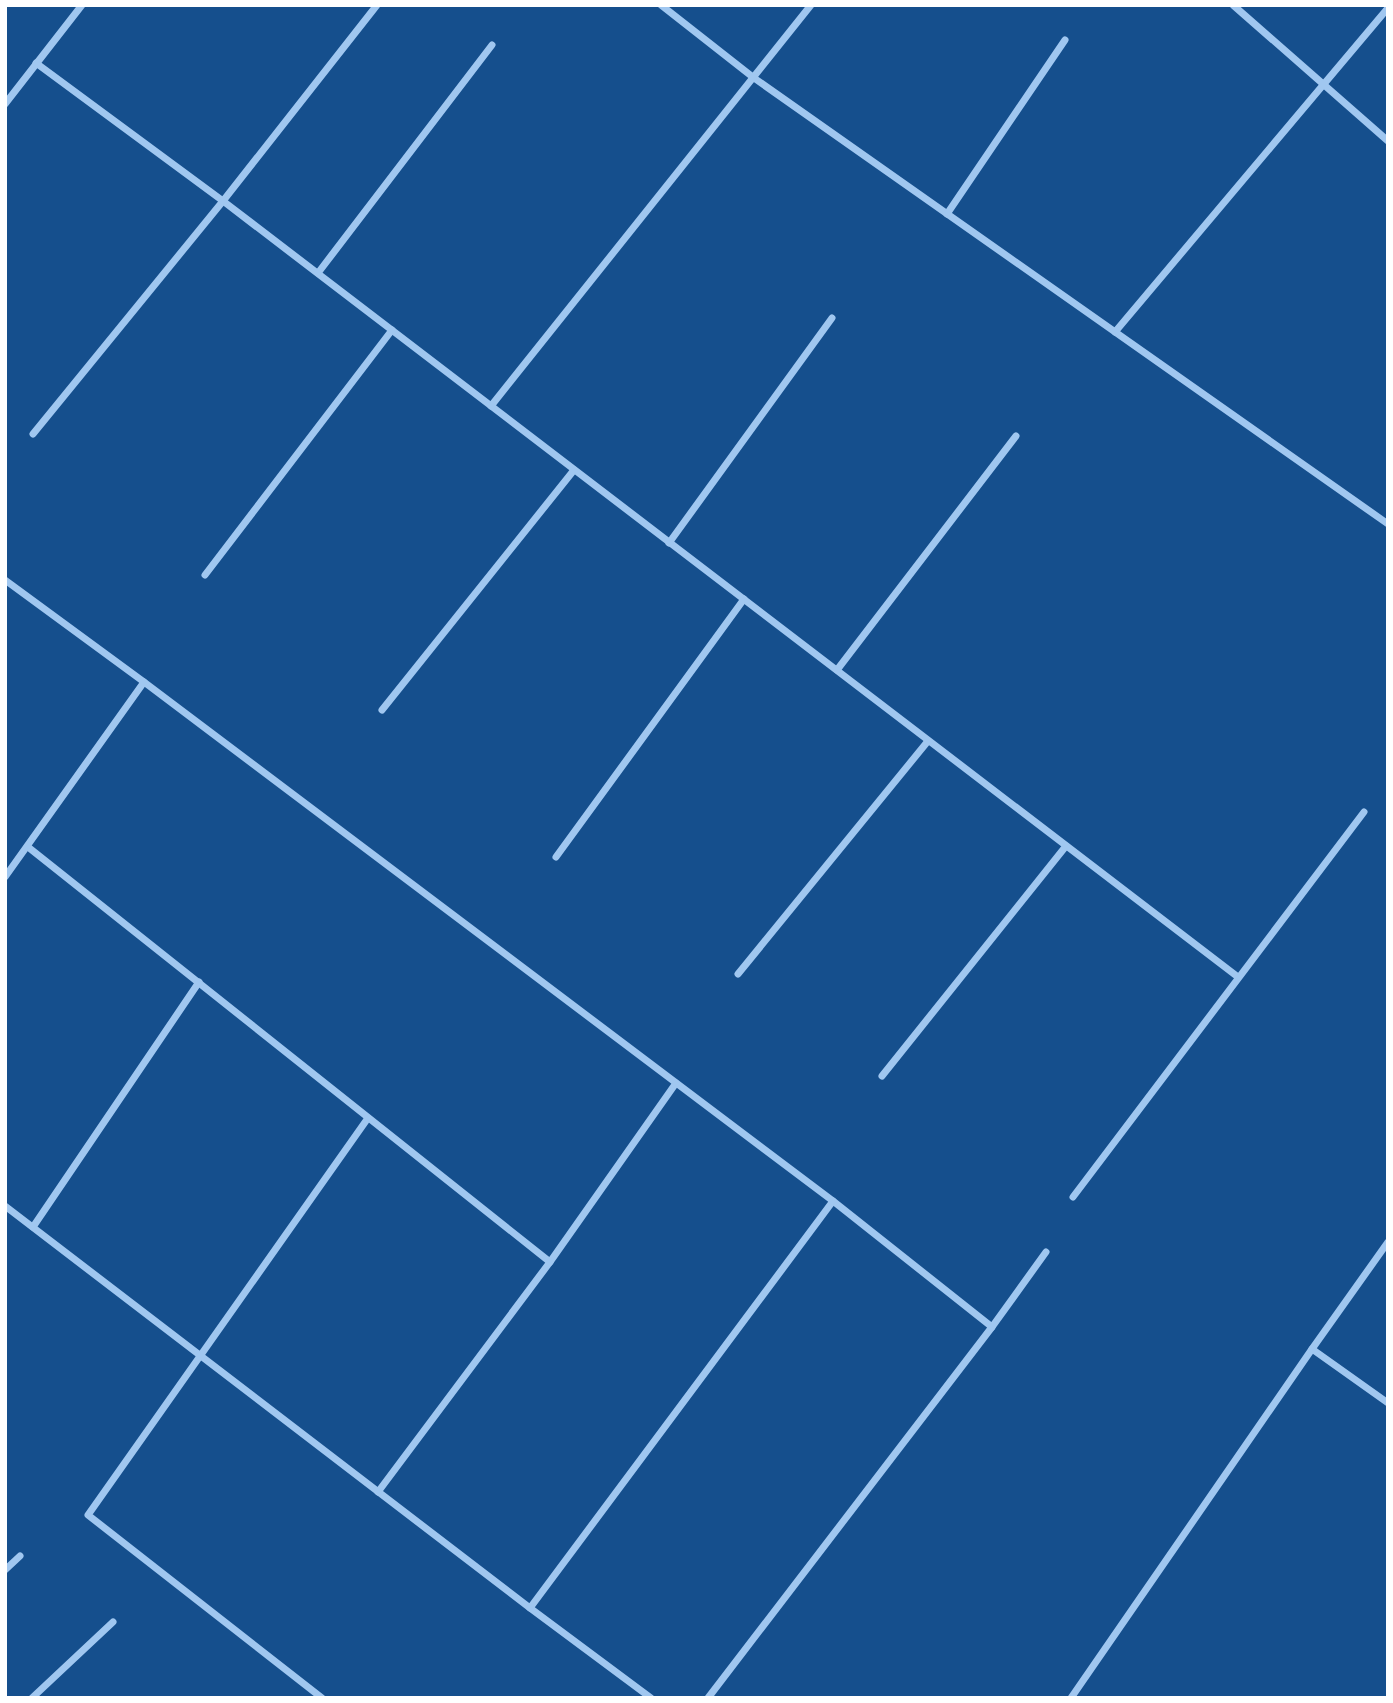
<svg xmlns="http://www.w3.org/2000/svg" width="1393" height="1703" font-family="Poppins,sans-serif">
  <style>
    .lines { fill: none; stroke-linecap: round; stroke-linejoin: round }
    .street { stroke: #a0c7f0; stroke-width: 7 }
  </style>
  <rect width="100%" height="100%" fill="#154f8d"/>
  <g class="lines">
    <!-- street -->
    <g class="street">
      <path d="M661 5 754 78 1388 524"/>
      <path d="M1233 5 1388 141"/>
      <path d="M36 63 223 201 1238 977"/>
      <path d="M5 104 82 5"/>
      <path d="M947 214 1065 40"/>
      <path d="M318 273 492 45"/>
      <path d="M1115 332 1388 8"/>
      <path d="M491 406 811 5"/>
      <path d="M33 434 223 201 377 5"/>
      <path d="M669 543 832 318"/>
      <path d="M205 575 392 330"/>
      <path d="M5 580 144 682 833 1201 992 1327"/>
      <path d="M837 670 1016 436"/>
      <path d="M382 710 574 470"/>
      <path d="M28 847 550 1262"/>
      <path d="M556 857 744 599"/>
      <path d="M5 877 144 682"/>
      <path d="M738 974 928 741"/>
      <path d="M882 1076 1066 846"/>
      <path d="M1073 1197 1364 812"/>
      <path d="M5 1206 530 1608 651 1698"/>
      <path d="M33 1227 199 982"/>
      <path d="M1312 1349 1388 1403"/>
      <path d="M378 1492 550 1262 676 1083"/>
      <path d="M5 1570 20 1556"/>
      <path d="M530 1608 833 1201"/>
      <path d="M32 1698 113 1622"/>
      <path d="M322 1698 88 1515 368 1118"/>
      <path d="M708 1698 992 1327 1046 1252"/>
      <path d="M1071 1698 1312 1349 1388 1242"/>
    </g>
  </g>
  <!-- border -->
  <rect width="1393" height="1703" fill="none" stroke="#ffffff" stroke-width="14"/>
</svg>
